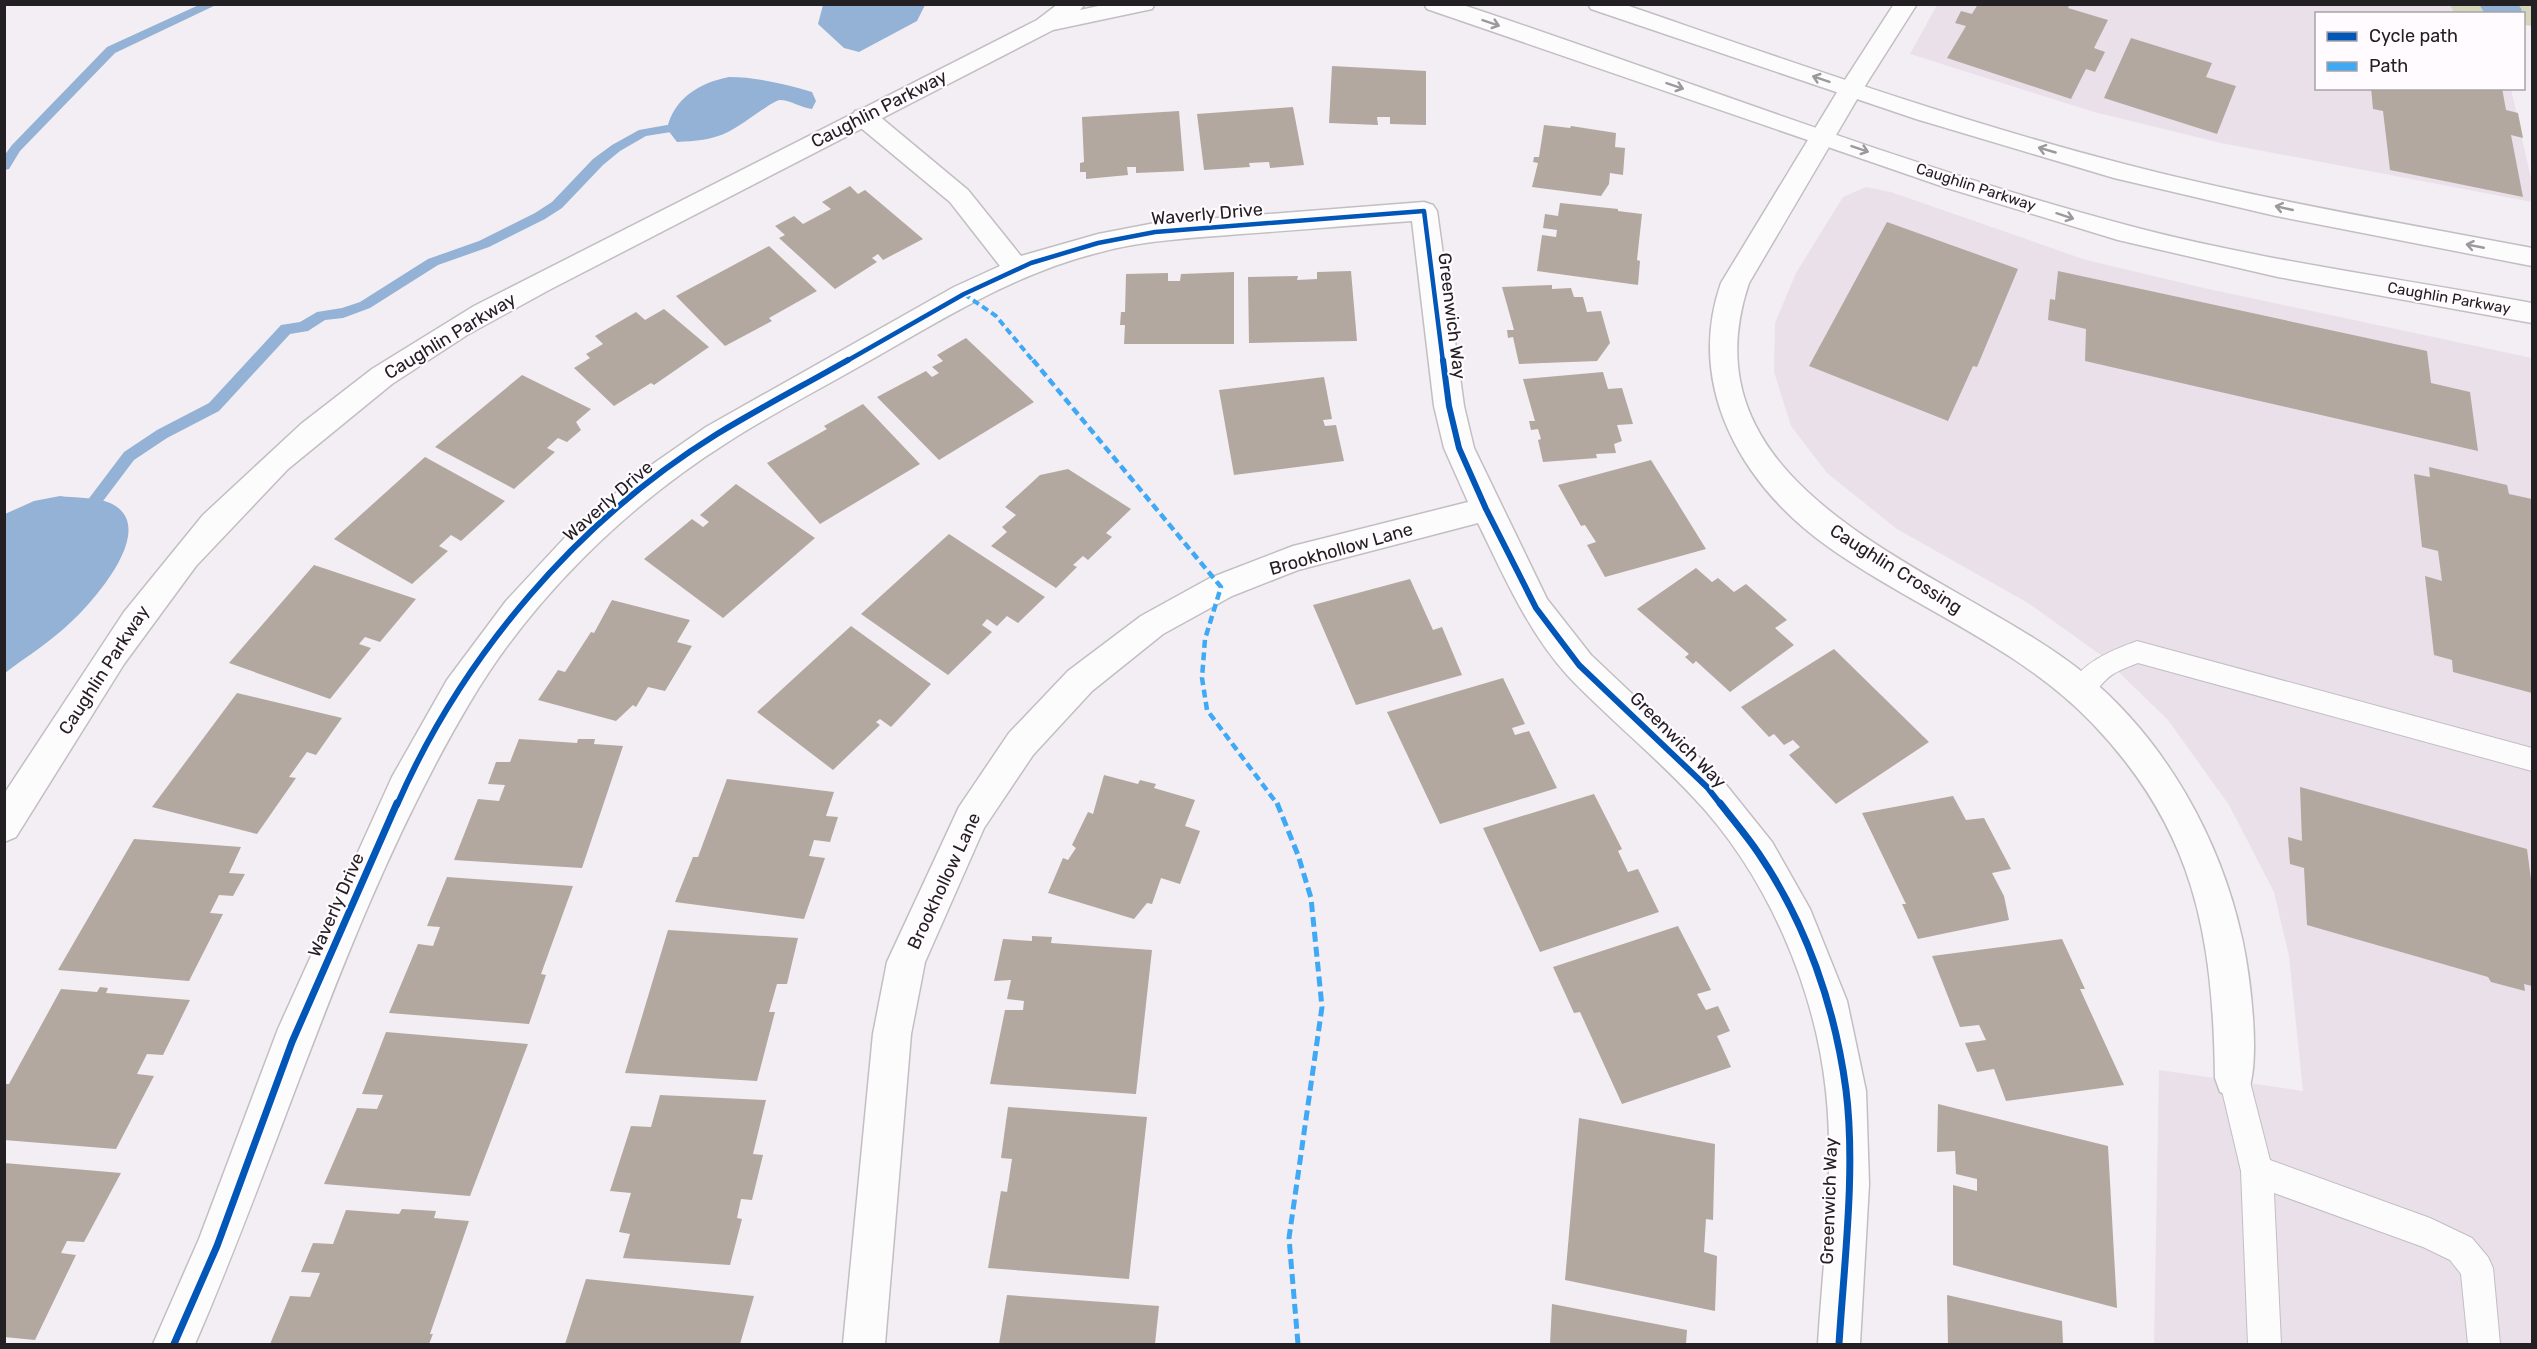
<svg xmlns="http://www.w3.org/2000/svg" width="2537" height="1349" font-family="Rubik,sans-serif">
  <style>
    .built { fill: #eae0ea }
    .green { fill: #d5d7bd }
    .water { fill: #93b2d5 }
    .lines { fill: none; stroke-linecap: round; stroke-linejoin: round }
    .stream { fill: #93b2d5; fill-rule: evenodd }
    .canal { fill: #93b2d5; fill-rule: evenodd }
    .building { fill: #b2a89f }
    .lane-casing { stroke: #c2bec2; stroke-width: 2 }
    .street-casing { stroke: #c2bec2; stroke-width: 3 }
    .secondary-casing { stroke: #c2bec2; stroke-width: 3 }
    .lane { fill: #fdfcfd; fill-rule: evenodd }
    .street { fill: #fdfcfd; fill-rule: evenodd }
    .secondary { fill: #fdfcfd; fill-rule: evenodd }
    .quiet-far2 { stroke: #3fa9f5; stroke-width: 4; stroke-dasharray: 7 4; stroke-linecap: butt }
    .quiet-far1 { stroke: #3fa9f5; stroke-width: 4.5; stroke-dasharray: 8 4.5; stroke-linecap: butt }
    .quiet { stroke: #3fa9f5; stroke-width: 5; stroke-dasharray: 10 5; stroke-linecap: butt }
    .cycleway-far2-casing { stroke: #fffbff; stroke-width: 8 }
    .cycleway-far1-casing { stroke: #fffbff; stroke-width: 10 }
    .cycleway-casing { stroke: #fffbff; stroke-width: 10 }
    .cycleway-far2 { stroke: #0057b8; stroke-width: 4.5 }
    .cycleway-far1 { stroke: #0057b8; stroke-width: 6 }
    .cycleway { stroke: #0057b8; stroke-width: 7 }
    .oneway { stroke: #9b999b }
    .labels { text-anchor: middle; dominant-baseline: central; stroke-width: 4.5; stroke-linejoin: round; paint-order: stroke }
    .far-street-label { font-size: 15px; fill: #232023; stroke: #fffbff }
    .street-label { font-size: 18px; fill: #232023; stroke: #fffbff }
  </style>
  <rect width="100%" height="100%" fill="#f3eef3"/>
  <!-- built -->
  <g class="built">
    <path d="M1937 5H2450L2454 13 2316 14V88L2511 89 2532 183V202L2221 143 2094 112 1910 54Z"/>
    <path d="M1866 187 1891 192 2086 260 2204 288 2532 358V1344H2154L2159 1070 2303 1091 2289 956 2274 892 2229 805 2168 720 2102 656 2028 603 1897 529 1827 473 1791 426 1774 372 1775 323 1796 273 1843 197Z"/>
  </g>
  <!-- green -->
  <path class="green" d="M2450 5H2532V26L2524 25V14L2454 13Z"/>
  <!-- water -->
  <g class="water">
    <path d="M823 5V4L925 5 917 21 859 52 844 48 818 24Z"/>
    <path d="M729 77C756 77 786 84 812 92L816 101 812 109C802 108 790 100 780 100 773 100 740 127 728 132 712 140 695 141 677 142L667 129C674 98 699 83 729 77Z"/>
    <path d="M60 496C74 498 96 497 110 503 161 526 93 602 70 623 50 642 26 657 5 673V514L34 501Z"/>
  </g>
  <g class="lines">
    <!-- stream -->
    <g class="stream">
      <path d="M201 4H218L115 53 20 151 9 169 4 170V156L12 145 107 47Z"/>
      <path d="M667 125 671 126V132L646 136 620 151 603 165 562 208 545 219 489 247 438 265 370 308 343 318 325 320 308 331 290 334 219 411 167 438 134 460 100 505H90L87 501 90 497 124 452 157 430 209 403 281 325 300 322 317 312 342 308 360 302 428 259 479 241 535 213 552 202 593 159 612 145 639 130Z"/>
    </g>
    <!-- canal -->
    <path class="canal" d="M2479 4H2518L2522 10 2519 14H2485Z"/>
  </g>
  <!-- building -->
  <g class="building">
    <path d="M1978 4H2070L2068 8 2108 20 2094 48 2105 52 2095 72 2086 69 2071 99 1947 58 1966 26 1955 23 1961 11 1972 14Z"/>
    <path d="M2131 38 2212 63 2206 77 2236 86 2217 134 2104 98Z"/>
    <path d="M1332 66 1426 71V125L1390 124V117H1377L1378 125 1329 123Z"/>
    <path d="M2371 88H2502L2506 110 2518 113 2523 138 2511 135 2523 197 2390 170 2383 111 2373 109Z"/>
    <path d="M1293 107 1304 165 1270 168 1269 162 1249 163 1250 167 1204 170 1197 114Z"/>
    <path d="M1179 111 1184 171 1136 173V167H1127L1128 175 1086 179V172H1080V163L1084 162 1082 117Z"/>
    <path d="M1544 125 1570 128 1571 126 1616 133 1615 147 1625 148 1623 175 1610 173 1609 184 1601 196 1532 187 1538 163 1533 162 1534 157H1539Z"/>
    <path d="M850 186 858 194 865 190 923 239 883 260 878 254 872 258 877 262 835 289 779 238 785 235 775 226 794 216 803 224 831 209 822 202Z"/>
    <path d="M1560 203 1618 209V211L1642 214 1637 260 1640 261 1638 285 1537 271 1542 235 1556 237 1557 230 1543 228 1545 214 1558 216Z"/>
    <path d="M1887 222 2018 269 1977 367 1973 366 1948 421 1809 366Z"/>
    <path d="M769 246 817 291 769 318 772 321 725 346 676 296Z"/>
    <path d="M1351 271 1357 341 1249 343 1248 277 1298 276 1297 280 1317 279V272Z"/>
    <path d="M2058 271 2427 351 2431 383 2470 392 2478 451 2085 361 2086 329 2048 320 2050 299 2055 300Z"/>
    <path d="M1234 272V344H1124L1125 325H1120L1121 312H1125L1126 274 1168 273V281H1180L1181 274Z"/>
    <path d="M1552 285V289L1571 288 1574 297H1583L1587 312 1601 311 1610 343 1597 361 1519 364 1513 337 1508 338 1507 330H1514L1502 287Z"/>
    <path d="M664 309 709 347 654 385 651 383 614 406 574 368 590 358 586 354 603 344 595 336 636 312 645 320Z"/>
    <path d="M966 338 1034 402 939 460 877 397 926 371 932 377 939 373 932 367 943 361 937 355Z"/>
    <path d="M1603 372 1608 389 1622 388 1633 424 1617 425 1622 441 1614 444 1616 453 1596 454 1597 458 1543 462 1538 440 1541 439 1538 429 1531 430 1529 421H1535L1523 379Z"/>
    <path d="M522 375 591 409 576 422 581 430 567 442 558 438 547 448 555 452 514 489 435 447Z"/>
    <path d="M1324 377 1332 419 1323 420 1325 426 1336 425 1344 461 1234 475 1219 390Z"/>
    <path d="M863 404 920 464 820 524 767 463 827 429 824 426Z"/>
    <path d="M425 457 505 501 461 541 451 535 439 546 448 551 412 584 334 539Z"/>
    <path d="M1651 460 1706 549 1605 577 1587 545 1596 542 1585 525 1581 526 1558 485Z"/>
    <path d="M2429 467 2507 485 2509 494 2532 499V693L2453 672 2452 660 2434 655 2425 576 2442 581 2438 551 2422 547 2414 474 2430 477Z"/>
    <path d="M1068 469 1131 509 1106 533 1112 537 1088 560 1083 556 1073 565 1077 567 1056 588 991 546 1007 532 1002 527 1016 515 1005 507 1040 475Z"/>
    <path d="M736 484 815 538 723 618 644 559 692 519 703 527 709 522 700 515Z"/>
    <path d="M949 534 1045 597 1018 623 1007 616 997 626 987 619 982 625 992 632 948 675 861 614Z"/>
    <path d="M314 565 416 599 380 642 365 637 359 644 371 648 330 699 229 663Z"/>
    <path d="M1696 568 1712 582 1718 578 1734 592 1746 584 1787 620 1775 628 1794 645 1730 692 1696 661 1693 664 1685 657 1689 654 1637 609Z"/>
    <path d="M1410 579 1433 630 1442 627 1462 675 1356 705 1313 605Z"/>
    <path d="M612 600 690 620 677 642 692 646 665 691 648 687 636 707 633 705 616 721 538 700 558 670 565 672 591 632 594 633Z"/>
    <path d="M851 626 931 684 891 727 880 719 876 722 880 725 833 770 757 712Z"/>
    <path d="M1834 649 1929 742 1836 804 1789 755 1800 747 1793 740 1784 745 1774 734 1769 737 1741 707Z"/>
    <path d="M1503 678 1525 724 1512 728 1515 735 1529 731 1557 788 1440 824 1387 712Z"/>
    <path d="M237 693 342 718 316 755 307 752 289 777 296 778 257 834 152 807Z"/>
    <path d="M519 739 577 743 578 739H595L594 744 623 746 582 868 454 860 478 799 499 801 505 785 488 784 496 762H510Z"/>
    <path d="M1104 775 1138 784 1140 780 1156 784 1154 788 1195 800 1185 826 1200 831 1180 884 1161 878 1152 904 1147 903 1134 919 1048 893 1063 858 1068 860 1076 848 1072 845 1088 812 1093 814Z"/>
    <path d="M727 779 834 792 826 816 838 817 830 842 814 840 809 856 825 858 804 919 675 902 693 857H698Z"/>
    <path d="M2300 787 2527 849 2532 887V986L2524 984 2525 991 2491 982 2488 977 2307 925 2304 868 2290 864 2288 837 2302 841Z"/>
    <path d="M1594 794 1622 849 1618 851 1628 872 1638 869 1659 912 1540 952 1483 828Z"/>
    <path d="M1953 796 1966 820 1984 818 2011 869 1992 873 2004 896 2009 920 1918 939 1902 904H1906L1862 813Z"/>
    <path d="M134 839 241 847 229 873 245 874 233 896 219 895 210 913 223 914 189 981 58 970Z"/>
    <path d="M447 877 573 886 541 974 546 975 529 1024 389 1013 418 944 433 946 440 927 427 926Z"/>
    <path d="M1678 926 1711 990 1697 994 1706 1010 1718 1006 1730 1031 1717 1036 1731 1067 1622 1104 1580 1012 1574 1013 1553 967Z"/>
    <path d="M668 930 798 938 787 984H777L769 1012H775L757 1081 625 1073Z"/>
    <path d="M1032 936 1052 937 1051 943 1152 950 1136 1094 990 1084 1005 1010H1023L1024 1001 1007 999 1011 980 994 981 1003 939 1032 941Z"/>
    <path d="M2062 939 2085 989H2080L2124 1085 2006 1101 1994 1069 1977 1072 1965 1043 1986 1040 1979 1025 1960 1027 1932 956Z"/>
    <path d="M100 987 108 988 106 993 190 1000 163 1055 147 1054 137 1074 154 1076 116 1149 4 1140V1084H9L61 989 97 992Z"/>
    <path d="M386 1032 528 1044 470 1196 324 1184 357 1108 377 1109 383 1095 362 1094Z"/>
    <path d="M660 1095 766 1100 753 1154 763 1155 752 1200 741 1199 737 1218 742 1219 730 1265 623 1258 630 1234 619 1232 631 1193 610 1191 631 1126 651 1127Z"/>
    <path d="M1938 1104 2108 1146 2117 1308 1953 1265V1185L1977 1191V1179L1956 1174 1955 1151 1937 1152Z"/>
    <path d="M1008 1107 1147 1117 1129 1279 988 1268 1001 1191 1007 1192 1012 1159 1001 1158Z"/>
    <path d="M1579 1118 1715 1144 1713 1220 1706 1219 1704 1252 1717 1256 1715 1311 1565 1280Z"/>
    <path d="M4 1163 121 1173 84 1242 67 1241 61 1253 76 1255 35 1340 4 1337Z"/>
    <path d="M402 1209 436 1211 434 1218 469 1221 430 1334H433L429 1344H270L290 1296 310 1297 320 1273 301 1272 313 1243 333 1244 346 1210 399 1214Z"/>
    <path d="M586 1279 754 1296 740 1344H565Z"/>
    <path d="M1007 1295 1159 1306 1155 1344H999Z"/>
    <path d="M1947 1295 2062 1321 2063 1344H1948Z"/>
    <path d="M1552 1304 1687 1330 1686 1344H1550Z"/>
  </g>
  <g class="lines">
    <defs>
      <g id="lane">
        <path d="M2137 641 2532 748V771L2138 663C2130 666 2122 669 2115 673 2098 682 2093 706 2071 698L2067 690C2080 663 2110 651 2137 641Z"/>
        <path d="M2234 1063 2245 1067 2249 1078 2270 1160 2430 1218 2472 1238 2488 1257 2493 1268 2500 1344H2468L2461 1274 2450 1260 2423 1247 2274 1193 2281 1344H2248L2241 1171 2219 1078 2223 1067Z"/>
      </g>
      <g id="street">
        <path d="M1894 4H1917L1863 89 1749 283C1676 499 1961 572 2086 675 2165 740 2220 838 2242 938 2250 974 2261 1059 2248 1092L2234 1097 2220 1092 2215 1078C2213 936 2195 830 2092 723 2017 645 1914 608 1827 546 1742 485 1685 387 1721 283L1839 89Z"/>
        <path d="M864 109 873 111 968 190 1021 256 1098 234 1155 223 1424 202 1433 205 1437 211 1464 406 1474 448 1547 599 1591 655 1719 776 1772 842 1810 909 1847 1001 1866 1091 1869 1184 1860 1344H1818C1823 1261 1835 1174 1826 1091 1815 987 1766 873 1693 797 1654 755 1608 718 1568 676 1528 632 1504 576 1478 523L1298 570 1232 596 1163 634 1092 691 1033 755 984 828 925 962 911 1034 885 1344H843L873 1034 887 962 959 807 1009 733 1068 671 1141 616 1210 578 1293 546 1468 502 1444 448 1434 406 1412 221C1355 225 1298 230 1241 234 1192 238 1144 240 1097 253 1014 274 943 319 869 361 822 388 773 413 728 442 625 507 530 600 469 704 350 905 287 1132 195 1344H153L199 1239 278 1029 392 777 447 680 506 601 570 532 637 475 706 427 954 287 1000 266 950 202 855 123 852 117 855 111Z"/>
      </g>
      <g id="secondary">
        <path d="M1058 4H1085L1080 10 1108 4H1155L1152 9 1053 30 549 290 467 335 392 384 288 469 196 566 124 664 16 837 4 842V794L124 612 203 515 301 424 372 369 474 306 1037 20Z"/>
        <path d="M1424 4H1460C1683 78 1903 166 2130 226 2262 261 2398 278 2532 303V323L2278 277 2118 240 1944 187 1427 9Z"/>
        <path d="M1588 4H1623C1789 61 1954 120 2124 164 2258 199 2396 222 2532 248V266L2276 216 2114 178 1916 119 1591 9Z"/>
      </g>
    </defs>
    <!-- lane casing -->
    <use href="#lane" class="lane-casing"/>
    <!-- street casing -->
    <use href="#street" class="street-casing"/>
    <!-- secondary casing -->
    <use href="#secondary" class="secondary-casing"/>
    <!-- lane -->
    <use href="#lane" class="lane"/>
    <!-- street -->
    <use href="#street" class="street"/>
    <!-- secondary -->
    <use href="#secondary" class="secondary"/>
    <!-- quiet-far2 -->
    <path class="quiet-far2" d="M964 294 996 316 1034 362"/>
    <!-- quiet-far1 -->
    <path class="quiet-far1" d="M1033 360 1221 587 1205 639 1202 678 1207 710 1278 805"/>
    <!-- quiet -->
    <path class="quiet" d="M1277 803 1298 855 1311 898 1322 1007 1289 1238 1298 1344"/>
    <defs>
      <path id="cycleway-far2" d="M845 362 964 294 1031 263 1098 243 1155 232 1424 211 1443 362"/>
      <g id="cycleway-far1">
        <path d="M1443 360 1449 406 1459 448 1486 509 1536 608 1579 665 1707 787 1721 805"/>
        <path d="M397 805C462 656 578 520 717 434 760 408 804 385 848 360"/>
      </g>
      <g id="cycleway">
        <path d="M1720 803C1733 820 1747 836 1759 854 1806 923 1835 1007 1846 1090 1856 1169 1844 1264 1839 1344"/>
        <path d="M174 1344 217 1246 292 1042 397 803"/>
      </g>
    </defs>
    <!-- cycleway-far2 casing -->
    <use href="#cycleway-far2" class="cycleway-far2-casing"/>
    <!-- cycleway-far1 casing -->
    <use href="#cycleway-far1" class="cycleway-far1-casing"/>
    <!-- cycleway casing -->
    <use href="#cycleway" class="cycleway-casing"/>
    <!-- cycleway-far2 -->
    <use href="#cycleway-far2" class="cycleway-far2"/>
    <!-- cycleway-far1 -->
    <use href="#cycleway-far1" class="cycleway-far1"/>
    <!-- cycleway -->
    <use href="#cycleway" class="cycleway"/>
  </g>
  <!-- one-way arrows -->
  <defs><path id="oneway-shaft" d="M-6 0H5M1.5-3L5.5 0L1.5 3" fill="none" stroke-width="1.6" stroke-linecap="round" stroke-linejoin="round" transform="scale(1.5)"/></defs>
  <g class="oneway">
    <use href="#oneway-shaft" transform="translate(1491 23) rotate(19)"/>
    <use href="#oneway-shaft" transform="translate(1821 79) rotate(-161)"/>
    <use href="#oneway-shaft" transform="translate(1675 86) rotate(19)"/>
    <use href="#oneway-shaft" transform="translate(1860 149) rotate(19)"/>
    <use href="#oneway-shaft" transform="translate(2047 150) rotate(-164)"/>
    <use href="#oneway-shaft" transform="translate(2284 208) rotate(-167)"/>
    <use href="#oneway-shaft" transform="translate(2065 216) rotate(18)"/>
    <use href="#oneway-shaft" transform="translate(2475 246) rotate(-169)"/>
  </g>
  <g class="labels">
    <!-- far-street labels -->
    <g class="far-street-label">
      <text transform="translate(1976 187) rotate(18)">Caughlin Parkway</text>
      <text transform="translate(2449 298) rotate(10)">Caughlin Parkway</text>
    </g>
    <!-- street labels -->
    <g class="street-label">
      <text transform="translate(879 109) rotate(-27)">Caughlin Parkway</text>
      <text transform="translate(1207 214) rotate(-5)">Waverly Drive</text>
      <text transform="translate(1452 316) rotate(83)">Greenwich Way</text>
      <text transform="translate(450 336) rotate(-31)">Caughlin Parkway</text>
      <text transform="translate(608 501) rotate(-41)">Waverly Drive</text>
      <text transform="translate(1341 549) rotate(-16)">Brookhollow Lane</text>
      <text transform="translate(1896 569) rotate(32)">Caughlin Crossing</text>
      <text transform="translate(104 670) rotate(-57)">Caughlin Parkway</text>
      <text transform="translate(1678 740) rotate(45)">Greenwich Way</text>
      <text transform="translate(944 881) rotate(-65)">Brookhollow Lane</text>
      <text transform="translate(336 905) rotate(-66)">Waverly Drive</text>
      <text transform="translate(1829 1201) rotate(-88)">Greenwich Way</text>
    </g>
  </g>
  <!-- border -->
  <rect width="2537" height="1349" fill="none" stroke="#232023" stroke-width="12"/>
  <!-- legend -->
  <rect x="2315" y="12" width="210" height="78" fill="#fffbff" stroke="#a7a3a7" stroke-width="1.5"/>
  <rect x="2327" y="32" width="30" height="9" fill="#0057b8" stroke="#a7a3a7" stroke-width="1.5"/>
  <text x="2369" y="42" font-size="18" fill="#232023">Cycle path</text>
  <rect x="2327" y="62" width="30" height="9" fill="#3fa9f5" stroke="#a7a3a7" stroke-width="1.5"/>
  <text x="2369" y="72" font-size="18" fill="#232023">Path</text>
</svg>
